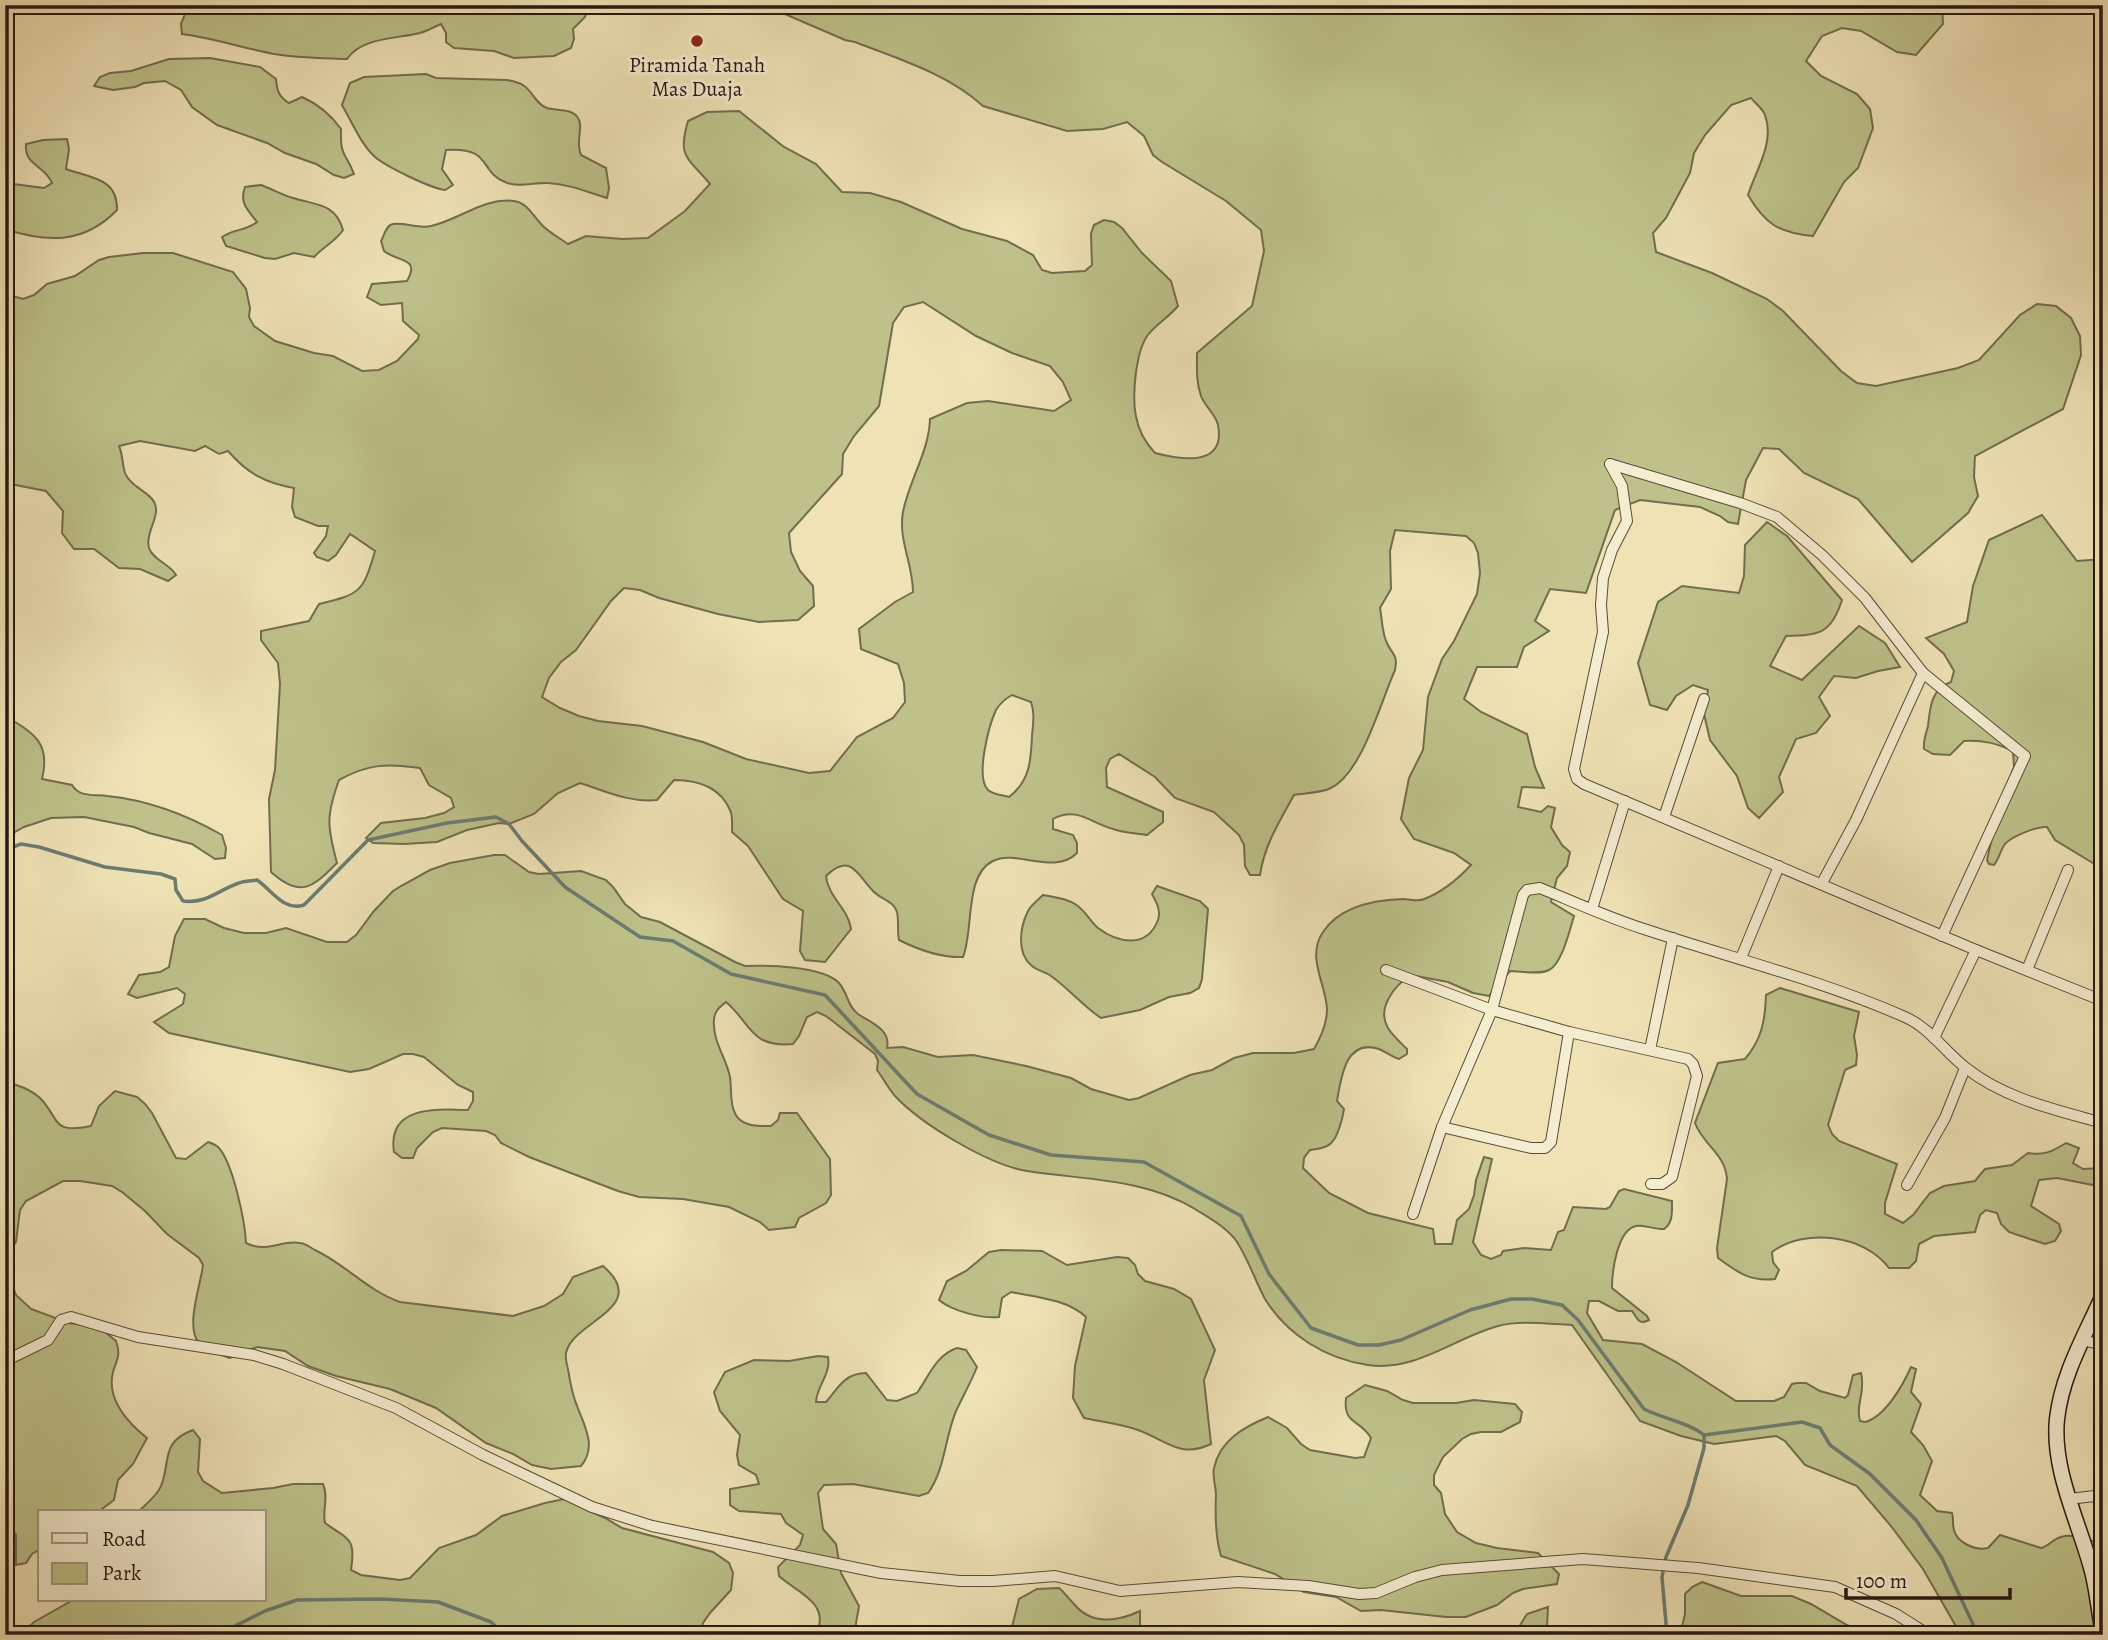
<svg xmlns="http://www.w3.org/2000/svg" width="2108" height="1640" font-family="Alegreya,serif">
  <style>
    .green { fill: #bec28a; stroke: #726d4e; stroke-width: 2; fill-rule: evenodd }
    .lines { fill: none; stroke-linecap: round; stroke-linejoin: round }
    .stream { stroke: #6c7c71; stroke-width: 3.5 }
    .minor-casing { stroke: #594b3a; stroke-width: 12 }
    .secondary-casing { stroke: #271811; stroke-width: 17 }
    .minor { stroke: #f5edd0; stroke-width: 10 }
    .secondary { stroke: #f5edd0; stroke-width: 14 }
    .poi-dot { fill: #8f2418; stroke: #f5edd0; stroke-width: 2.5 }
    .labels { text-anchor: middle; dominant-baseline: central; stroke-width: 6; stroke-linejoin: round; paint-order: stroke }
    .poi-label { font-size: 21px; fill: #271811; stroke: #f5edd0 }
  </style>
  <rect width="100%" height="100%" fill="#efe3b6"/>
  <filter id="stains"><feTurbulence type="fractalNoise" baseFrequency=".00286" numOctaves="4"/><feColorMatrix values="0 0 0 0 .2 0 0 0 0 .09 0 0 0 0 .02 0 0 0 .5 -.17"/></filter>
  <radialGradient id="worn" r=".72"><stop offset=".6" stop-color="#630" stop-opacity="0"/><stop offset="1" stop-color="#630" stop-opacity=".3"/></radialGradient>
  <!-- green -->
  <g class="green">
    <path d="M170 5H590L585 17 573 29 574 39 571 48 554 56 514 58 494 51 454 48 446 42V33L441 24C434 27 427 31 420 33 396 39 362 37 347 59 322 58 298 58 274 54 243 48 213 38 182 34L181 24 185 14 178 7Z"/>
    <path d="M764 5H1942L1943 24 1916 55 1897 52 1861 31 1842 28 1822 36 1806 61 1821 76 1857 94 1870 109 1873 128 1858 168 1844 182 1813 236C1779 233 1765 224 1748 195 1756 170 1775 142 1765 115 1763 109 1755 103 1751 98L1731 105 1705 135 1694 153 1690 173 1666 218 1653 233 1656 252 1712 273 1767 299 1783 311 1841 371 1857 383 1876 386 1958 368 1979 360 2020 315 2037 304 2056 306 2071 318 2080 336 2081 355 2063 409 1975 456 1974 477 1978 496 1968 513 1912 562 1858 499 1804 473 1779 449 1763 448 1746 480 1738 524 1728 522 1720 516 1700 507 1640 500 1615 510 1586 593 1550 589 1535 621 1549 631 1524 647 1517 667H1477L1464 699 1481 712 1527 734 1535 767 1544 788 1522 787 1518 807 1541 812 1548 806 1555 808 1551 827 1562 845 1570 852 1567 866 1557 878 1551 902 1574 916C1570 929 1562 964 1549 970 1539 975 1521 971 1510 971L1489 996 1473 993 1448 982 1411 975C1395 985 1376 1008 1388 1028 1392 1035 1401 1043 1407 1049V1054L1399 1059C1392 1057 1386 1052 1379 1049 1346 1038 1341 1077 1337 1101L1344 1109C1343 1117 1338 1136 1332 1142 1328 1148 1317 1149 1310 1150L1304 1158 1303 1168 1329 1193 1368 1213 1433 1229 1435 1244H1452L1457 1220 1469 1209 1474 1195 1476 1180 1484 1157 1492 1159 1473 1242 1481 1255 1491 1259 1501 1255 1503 1251 1524 1248 1551 1250 1558 1232 1564 1230 1573 1207 1606 1209 1610 1207 1619 1191 1624 1189 1672 1201C1672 1212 1673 1223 1664 1229 1655 1230 1645 1224 1636 1226 1617 1230 1612 1272 1612 1288L1647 1316 1649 1320C1638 1326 1637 1317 1632 1311H1618L1599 1301H1589L1587 1313 1603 1340 1642 1344 1676 1362 1736 1401H1774L1784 1397 1792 1384 1797 1383H1806L1820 1391 1845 1398 1848 1395 1853 1375 1861 1373C1866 1393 1855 1404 1860 1421L1865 1422C1885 1417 1903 1385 1911 1367L1916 1369 1911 1392 1921 1404 1911 1432 1923 1445 1932 1461 1920 1495 1937 1511 1952 1513C1954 1519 1952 1524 1954 1530 1957 1543 1976 1551 1988 1548L2000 1535 2041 1548C2049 1546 2053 1539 2061 1537 2072 1533 2085 1539 2096 1542L2103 1556V1565H2096L2103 1635H1961L1923 1569 1891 1526 1857 1486 1805 1465 1785 1441 1776 1436 1714 1444 1681 1436 1640 1421 1572 1325C1548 1324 1520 1320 1498 1326 1454 1338 1416 1372 1368 1365 1326 1359 1287 1335 1265 1299 1255 1280 1248 1259 1237 1242 1228 1228 1209 1218 1195 1209 1144 1178 1084 1180 1027 1171 989 1165 921 1124 895 1096 888 1088 883 1078 877 1070L878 1061 875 1054 826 1016 817 1012 807 1017 799 1036 793 1044C750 1048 751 1023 726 1002 720 1007 715 1010 714 1019 712 1041 726 1057 730 1077 732 1090 729 1109 739 1119 748 1127 760 1126 771 1126L778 1120 780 1113H797L830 1159 831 1195 826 1203 799 1218 795 1227 769 1230 760 1222 729 1207 683 1199 639 1197 618 1191 529 1157 501 1143 495 1135 486 1131 442 1128 433 1132 417 1148 413 1158H402L394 1152C387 1106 435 1109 468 1110L473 1101V1092L458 1085 424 1057 413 1054H403L369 1069 350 1072 169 1033 154 1022 183 1004 185 994 177 988 137 998 128 994 139 975 160 972 169 967 175 936 184 919H205L224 928 244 933H266L286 928 327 942H347L356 935 374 911 393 891 401 886 430 870 450 863 494 855H505L529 872 539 874 581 871 606 880 613 887 625 904 641 917 660 922 735 962 745 966C767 965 823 966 839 983 848 993 847 1006 858 1014 871 1023 891 1029 887 1048L903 1047 938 1057 973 1055 1026 1066 1071 1078 1091 1089 1129 1100 1139 1098 1190 1075 1212 1070 1234 1058 1253 1053H1294L1314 1049C1321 1037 1327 1024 1327 1009 1326 984 1306 957 1323 932 1340 906 1373 900 1403 899 1410 899 1418 902 1424 899 1443 892 1457 880 1471 865L1454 853 1414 839 1401 819 1409 778 1423 750 1428 697 1442 659 1454 641 1477 594 1480 573 1478 553 1474 543 1466 536 1395 530 1390 551 1391 589 1380 608C1382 618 1382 634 1387 643 1393 656 1398 654 1395 670 1381 701 1362 773 1331 788 1321 793 1306 793 1294 795 1280 820 1264 846 1260 875H1250L1245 866 1244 845 1239 835 1214 812 1175 798 1155 777 1119 754 1110 759 1106 768 1107 787 1163 812V822L1147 835C1136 833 1124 833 1113 829 1091 823 1076 806 1053 819V829L1073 835 1077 843V853C1054 876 1017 849 993 861 964 875 974 930 963 957 941 958 919 950 899 940 897 931 899 921 897 912 894 901 880 899 873 891 857 874 850 852 826 876 828 897 848 908 851 929L825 962 805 960 800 951 803 911 783 899 748 846 732 832C732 825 733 816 730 810 720 787 697 780 674 780L657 800C630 803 605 791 580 783L558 793 534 814 509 824 499 823 467 830 437 842 404 844 373 843 366 838 381 823 425 818 444 813 454 807 451 798 429 785 420 768C387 763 368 764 339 780 326 816 327 826 337 863 313 887 301 899 271 872L269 799 275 770 280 684 278 663 261 640V631L309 621 319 604C361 594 363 592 375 551L350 534 336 555 328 561 317 557 314 553 326 536 328 526H318L295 517 292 507 294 488C265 483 247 473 228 451L219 454 205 446 195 451 140 441 119 446C123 455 122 464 125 473 130 487 151 492 155 504 160 517 145 533 149 548 153 560 170 564 176 575L168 581 140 569 119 568 94 549H74L62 533 63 511 46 491 5 483V294L23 299 34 295 47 284 75 276 99 260 109 257 143 253H173L233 272 246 289 250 308 249 317 254 326 275 341 314 353 333 356 362 371 379 370 397 361 418 339 419 335 403 321 402 303 381 305 367 297 372 284 407 281C421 257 397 262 384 251L381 241C384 236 386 225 393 224 405 222 418 229 431 226 459 220 484 197 514 201 528 203 533 216 542 225 548 232 560 238 568 244L586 236 622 239 648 238 685 211 710 184C688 157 677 158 688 121L707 112 739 111 784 147 816 164 842 192 870 193 901 202 962 229 1007 241 1033 255 1042 270 1052 273 1085 271 1092 265 1091 234 1094 225 1104 220 1114 222 1122 228 1142 253 1171 281 1178 306C1169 317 1155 325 1147 336 1140 347 1138 360 1136 372 1132 403 1133 430 1155 453 1182 460 1226 467 1218 425 1216 414 1205 407 1201 396 1196 382 1197 367 1197 353L1252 306 1264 251 1261 230 1226 201 1162 162 1153 155 1144 136 1127 122 1103 129 1067 131 983 106C948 74 899 59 855 42L845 40ZM923 302 976 336 1012 353 1050 366 1063 382 1071 400 1054 411 988 401 967 403 930 419C929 452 909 480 903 512 898 540 913 564 913 592L895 602 859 629 861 649 898 664 904 683 905 702 893 718 857 737 830 771 809 773 746 759 703 742 642 726 598 721 579 716 560 708 542 697 549 678 561 662 576 650 611 601 624 588 640 590 659 598 718 614 759 622 798 620 814 606 813 586 800 571 791 552 789 533 842 474 843 454 854 436 879 406 893 323 904 307ZM1012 695 1031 702C1035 714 1033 723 1032 736 1031 760 1030 781 1009 797 1002 795 994 795 988 790 975 777 989 725 996 710 1000 703 1005 699 1012 695Z"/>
    <path d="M210 58 260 67 276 79C277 91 279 97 289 103L302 97C318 104 331 115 341 129 340 158 346 152 354 174L344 178 334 175 316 164 285 153 267 143 217 125 192 107 181 90 165 81 144 83 135 87 113 90 94 86 100 77 110 73 131 71 169 59Z"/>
    <path d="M426 74 436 78 507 80C512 81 518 82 523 85 533 91 535 104 547 108 557 111 572 108 578 118 584 126 575 141 581 155L606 168 609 188 607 198C587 192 569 184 548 183 535 182 518 188 505 182 478 171 493 147 446 150L442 169 453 185 445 190C430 188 387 167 375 157 360 143 352 122 342 105L350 83 364 77Z"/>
    <path d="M67 139 69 149 66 169C91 178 118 178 117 210 84 244 48 243 5 229V183L44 188 52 183C45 165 24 166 26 144L43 140Z"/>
    <path d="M261 185C272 189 282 195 293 198 315 205 336 203 343 230 336 241 323 247 314 257L294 253 275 259 265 258 226 246 222 237C233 229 246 231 257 222 248 210 239 203 245 187Z"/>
    <path d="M2042 515 2077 561 2103 559V897L2098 890 2096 865 2055 840 2047 827C2038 826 2012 836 2005 844 2000 851 1999 859 1994 865L1989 864 1987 860 2000 802 2014 767 2013 751C1996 743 1983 740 1964 741L1950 755 1933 754 1924 749C1923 740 1926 734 1928 726 1930 707 1931 689 1951 682L1954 671 1944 654 1926 638 1967 622 1973 586 1989 540Z"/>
    <path d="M1767 522 1787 536 1842 600C1831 634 1820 635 1786 636L1770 666 1802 680 1859 626 1885 643 1900 667 1878 671 1856 678 1834 676 1819 697 1830 716 1816 733 1796 739 1779 777 1783 792 1759 818 1748 808 1737 776 1710 740 1704 714 1708 690 1693 685 1676 696 1667 710 1650 705 1638 663 1658 602 1682 586 1739 593 1744 576 1745 545Z"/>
    <path d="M5 716C34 733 51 743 42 779L72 785C80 798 94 794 107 796 147 800 187 815 222 835L226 848 225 858 215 859 192 844 149 833 134 827 84 817 51 818 24 827 15 832 5 842Z"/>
    <path d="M1157 886 1200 901 1208 909 1202 979 1199 988 1190 993 1169 997 1140 1010 1101 1018C1083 1006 1069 989 1051 976 1046 972 1038 971 1032 966 1016 953 1020 927 1028 911 1031 905 1038 900 1043 895 1054 897 1066 898 1075 904 1085 910 1090 921 1098 928 1118 943 1147 949 1158 920 1161 911 1157 903 1152 894Z"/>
    <path d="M1780 988 1859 1012 1854 1036 1857 1055 1856 1065 1845 1070 1828 1125 1832 1134 1839 1141 1897 1164 1885 1203V1214L1903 1223 1913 1215 1930 1193 1944 1186 1975 1181 1985 1169 2012 1165 2028 1153C2044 1156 2053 1151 2066 1143L2079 1148 2073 1163 2083 1169 2103 1168V1187L2057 1178 2039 1180 2031 1206 2059 1224 2061 1231 2055 1241 2045 1244 2009 1232 2001 1224 1997 1213 1986 1210 1980 1215 1975 1232 1934 1236 1919 1244 1916 1261 1909 1268H1889C1864 1234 1804 1228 1772 1252L1773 1262 1779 1270 1775 1279C1750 1282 1737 1272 1718 1258L1717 1248 1727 1179C1725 1153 1703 1145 1695 1123L1718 1063 1745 1059C1762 1039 1765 1021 1766 995Z"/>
    <path d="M5 1082C17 1084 31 1090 40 1098 61 1120 51 1134 91 1126L99 1106 115 1091 137 1097 145 1104 152 1113 176 1158 186 1159 208 1142C211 1143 216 1145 218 1147 233 1162 245 1222 246 1243 267 1254 282 1239 300 1243 305 1243 311 1248 315 1250 345 1264 368 1291 400 1302L513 1316 544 1306 563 1294 573 1277 603 1266C652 1308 572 1321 566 1353 565 1358 567 1365 568 1369 570 1382 572 1394 577 1406 585 1427 597 1447 581 1466L551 1469 532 1465 513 1454 486 1443 436 1408 390 1389 336 1376 308 1366 285 1351 257 1347 230 1358C220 1354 207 1352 200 1344 184 1329 201 1284 203 1265L199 1258 167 1234 145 1211 122 1192 112 1186 80 1181H63L26 1201 20 1210 16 1242 5 1258Z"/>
    <path d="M1001 1250 1042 1251 1067 1265 1117 1257 1128 1258 1135 1265 1138 1274 1145 1281 1174 1289 1191 1299 1215 1350 1204 1380 1211 1444C1180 1459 1166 1440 1138 1430 1121 1424 1102 1422 1084 1418L1073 1398 1075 1366 1086 1317C1067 1299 1035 1297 1011 1292L1002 1298 999 1317C983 1319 952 1311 939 1300L947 1281 966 1271 989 1252Z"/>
    <path d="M5 1277H9L16 1295 31 1309 69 1323 99 1327 116 1341C121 1355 117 1359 113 1372 106 1399 128 1423 147 1438L133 1464 118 1480 114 1500 98 1512H40V1549L32 1554 26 1563 16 1565V1535L5 1520Z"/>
    <path d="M957 1348 966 1350 977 1367C971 1382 963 1396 956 1411 945 1437 945 1470 928 1493L919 1496 853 1484 824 1485 818 1493 823 1529 836 1544 841 1573 859 1606 854 1635H806L818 1629C828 1602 795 1591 779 1576L778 1567 800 1545 803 1535 786 1523 781 1514 739 1511 730 1505V1489L759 1484 756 1475 739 1465 737 1455 740 1435 720 1411 714 1392 725 1372 754 1360 789 1361 818 1356 828 1357C831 1375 817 1385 816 1402H826C838 1388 845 1373 866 1373L887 1400 897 1401 917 1393C929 1376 936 1355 957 1348Z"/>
    <path d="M1365 1385 1387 1391 1403 1400 1413 1403H1456L1474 1400 1515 1404 1522 1412 1520 1422 1501 1432H1481L1471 1434 1462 1439 1443 1457 1434 1475V1485L1441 1493 1445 1514 1457 1532 1476 1543 1497 1548 1538 1553 1559 1574 1557 1584 1523 1589 1513 1593 1497 1605 1466 1617H1446L1381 1610 1361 1611 1336 1597 1304 1592 1275 1574 1221 1556C1215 1536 1215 1516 1216 1495 1216 1486 1212 1476 1214 1468 1220 1440 1244 1427 1268 1417L1287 1428 1301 1444 1310 1450 1355 1458 1364 1457 1371 1438C1360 1419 1343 1425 1346 1398Z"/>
    <path d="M193 1430 200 1439 198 1472 203 1481 222 1493 273 1488 293 1484H323C329 1498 322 1509 325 1523 349 1540 356 1538 351 1570L361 1575 400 1580 410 1578 439 1548 476 1535 502 1516 545 1503 564 1499 605 1518 622 1528 713 1552 729 1563 733 1573 731 1590 710 1613 703 1623 700 1635H20L34 1622 73 1600H264V1512H138C145 1505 157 1496 161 1486 171 1462 160 1442 193 1430Z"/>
    <path d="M1702 1582 1741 1596H1792L1811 1604 1847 1625 1870 1635H1680L1685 1614V1594L1692 1587Z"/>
    <path d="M1059 1588C1065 1593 1068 1598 1074 1604 1091 1625 1117 1622 1140 1611V1635H1010L1019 1599 1037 1589Z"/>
    <path d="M1548 1607 1547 1627 1544 1635H1514L1527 1614Z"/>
  </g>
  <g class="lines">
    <!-- stream -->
    <g class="stream">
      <path d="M5 850 21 844 39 847 105 867 161 874 175 879 176 890 183 901C207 904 218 890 239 883 244 881 251 881 257 880 272 890 284 912 304 905L368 840 447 823 496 817 509 824 522 841 565 887 640 937 673 941 731 974 825 995 917 1094 989 1135 1051 1155 1144 1162 1241 1216 1269 1274 1311 1328 1358 1345H1379L1401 1340 1470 1310 1511 1299H1532L1562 1305 1578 1320 1644 1409C1661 1418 1690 1423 1704 1435L1802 1422 1820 1428 1830 1445 1870 1474 1916 1520 1942 1558 1978 1635"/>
      <path d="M225 1635 229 1629 265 1611 297 1600 381 1599 438 1602 491 1622 505 1635"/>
      <path d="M1667 1635 1662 1577 1666 1557 1688 1505 1704 1448V1435"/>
    </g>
    <defs>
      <g id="minor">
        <path d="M1610 464 1622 486 1627 521 1612 550 1603 578 1601 605 1603 632 1574 769 1577 779 1584 784 1976 950 2103 1001"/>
        <path d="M1610 464 1740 503 1777 517 1822 555 1865 598 1923 673 2025 756 1942 936"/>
        <path d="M1664 817 1704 699"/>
        <path d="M1822 883 1856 820 1923 673"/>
        <path d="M1592 909 1625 801"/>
        <path d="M1741 958 1779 866"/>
        <path d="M1386 970 1492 1010 1569 1032 1688 1059 1693 1064 1697 1076 1672 1177 1662 1184H1651"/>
        <path d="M2027 970 2068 870"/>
        <path d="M1934 1038 1976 950"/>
        <path d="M1650 1050 1673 938"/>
        <path d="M1442 1127 1531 1148H1545L1551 1142 1569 1032"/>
        <path d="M1907 1185 1945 1118 1965 1068"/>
        <path d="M1413 1214 1442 1127 1492 1010 1523 895 1527 890 1540 888C1574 902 1609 918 1644 929 1731 958 1821 980 1905 1017 1930 1028 1945 1052 1966 1068 2005 1099 2056 1110 2103 1123"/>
        <path d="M2082 1340 2103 1345"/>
        <path d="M5 1361 48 1340 61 1320 71 1317 138 1337 254 1355 283 1364 396 1408 483 1455 592 1507 652 1526 881 1573 960 1581H993L1055 1576 1120 1591 1238 1582 1308 1586 1359 1594 1376 1593 1415 1577 1442 1570 1583 1559 1698 1568 1835 1587 1896 1614 1929 1635"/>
        <path d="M2069 1499 2103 1495"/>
      </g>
      <path id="secondary" d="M2103 1295C2085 1336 2062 1374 2057 1419 2052 1468 2077 1518 2090 1564 2097 1586 2098 1610 2103 1632"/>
    </defs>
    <!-- minor casing -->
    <use href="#minor" class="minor-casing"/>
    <!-- secondary casing -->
    <use href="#secondary" class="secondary-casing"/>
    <!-- minor -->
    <use href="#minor" class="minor"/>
    <!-- secondary -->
    <use href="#secondary" class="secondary"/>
  </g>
  <!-- markers -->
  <circle class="poi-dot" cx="697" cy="41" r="7"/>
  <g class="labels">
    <!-- poi labels -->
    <g class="poi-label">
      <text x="697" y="65">Piramida Tanah<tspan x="697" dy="24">Mas Duaja</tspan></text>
    </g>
  </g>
  <!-- margin -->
  <rect width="2108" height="1640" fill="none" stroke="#efe3b6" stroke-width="28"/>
  <rect x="7" y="7" width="2094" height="1626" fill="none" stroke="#271811" stroke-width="3.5"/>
  <rect x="14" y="14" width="2080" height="1612" fill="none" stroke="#271811" stroke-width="2"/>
  <!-- legend -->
  <rect x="38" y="1510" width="228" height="91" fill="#f5edd0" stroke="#a39884" stroke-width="2"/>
  <rect x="52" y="1533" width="35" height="10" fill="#f5edd0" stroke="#a39884" stroke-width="2"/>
  <text x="102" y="1546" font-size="21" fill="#271811">Road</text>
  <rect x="52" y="1563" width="35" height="21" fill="#bec28a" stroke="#a39884" stroke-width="2"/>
  <text x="102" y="1580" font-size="21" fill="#271811">Park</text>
  <!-- scale -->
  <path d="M1846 1588v10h164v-10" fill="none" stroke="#271811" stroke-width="3.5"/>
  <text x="1856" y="1588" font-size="21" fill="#271811" stroke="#f5edd0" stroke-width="5" paint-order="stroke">100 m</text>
  <rect width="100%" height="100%" filter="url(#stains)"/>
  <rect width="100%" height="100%" fill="url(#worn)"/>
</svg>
